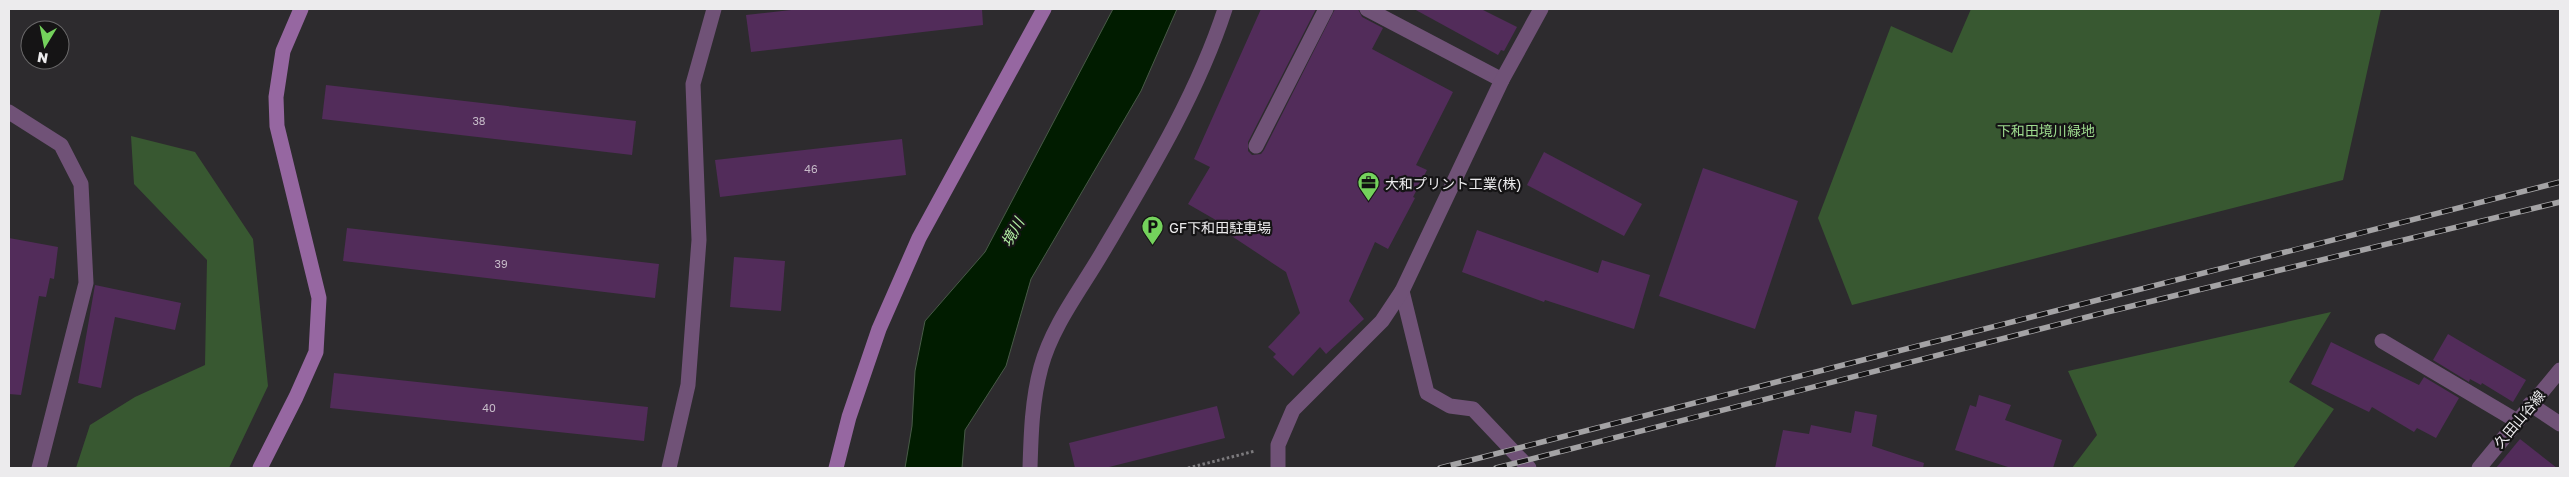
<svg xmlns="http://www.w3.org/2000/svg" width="2569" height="477" font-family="'Golos Text','Noto Sans JP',sans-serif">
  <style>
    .green { fill: #385831 }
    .water { fill: #011c00; stroke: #485a47 }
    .building { fill: #522c5a }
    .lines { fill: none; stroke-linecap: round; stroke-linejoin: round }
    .path { stroke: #7c7a7d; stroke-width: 3; stroke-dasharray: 2.5 2.5; stroke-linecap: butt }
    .lane { stroke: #705277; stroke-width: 15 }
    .street { stroke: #705277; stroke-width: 15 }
    .secondary { stroke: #9667a1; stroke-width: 15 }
    .rail-casing { stroke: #a4a3a5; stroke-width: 5.5 }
    .rail { stroke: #151415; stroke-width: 4; stroke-dasharray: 11; stroke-linecap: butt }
    .labels { text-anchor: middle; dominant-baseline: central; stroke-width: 4.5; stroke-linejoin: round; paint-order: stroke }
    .number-label { font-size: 11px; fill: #c6bbc8 }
    .park-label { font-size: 14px; fill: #9dda8e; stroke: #151415 }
    .poi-label { font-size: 14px; fill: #ecebed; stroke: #151415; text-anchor: start }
    .street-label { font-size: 14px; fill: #ecebed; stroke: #151415 }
    .water-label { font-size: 15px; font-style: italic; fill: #b3f0a4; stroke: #151415 }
  </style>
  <rect width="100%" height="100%" fill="#2d2b2e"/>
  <!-- green -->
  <g class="green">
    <path d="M1971 9H2381L2343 180 1852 305 1818 218 1891 26 1952 53Z"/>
    <path d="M131 136 195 152 253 239 268 386 229 468H76L90 425 135 397 205 365 207 260 134 184Z"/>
    <path d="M2331 312 2289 382 2334 409 2293 468H2072L2097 435 2068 371Z"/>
  </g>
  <!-- water -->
  <path class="water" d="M1113 9H1177L1141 91 1031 279 1006 366 965 430 962 468H905L912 426 915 371 925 321 985 252Z"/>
  <!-- building -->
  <g class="building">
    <path d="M800 9H982L983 25 751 52 746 15Z"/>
    <path d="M1261 9H1316L1248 142V151L1252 155 1261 154 1264 150 1335 9H1358L1362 17 1383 28 1372 49 1453 92 1416 165 1427 170 1413 197 1415 198 1388 249 1375 242 1349 301 1364 319 1326 354 1320 347 1293 376 1273 357 1276 354 1268 347 1300 313 1286 272 1218 227 1221 223 1188 204 1210 167 1194 159Z"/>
    <path d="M1414 9H1481L1517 27 1504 51 1501 50 1498 55Z"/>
    <path d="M326 85 636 121 632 155 322 119Z"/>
    <path d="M902 139 906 175 720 197 715 160Z"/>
    <path d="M1544 152 1642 204 1624 236 1527 185Z"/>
    <path d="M1703 168 1798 201 1755 329 1659 296Z"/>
    <path d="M347 228 659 264 655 298 343 261Z"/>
    <path d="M1477 230 1598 273 1602 260 1650 275 1634 329 1545 300 1544 302 1462 272Z"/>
    <path d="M9 238 58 247 54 279 50 278 46 297 39 296 21 395 9 394Z"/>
    <path d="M734 257 785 261 781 311 730 307Z"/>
    <path d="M95 285 181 303 175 330 115 317 101 388 78 383Z"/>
    <path d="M2448 334 2526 380 2513 402 2482 383 2481 385 2470 379 2469 382 2433 360Z"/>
    <path d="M2331 342 2419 385 2424 377 2459 398 2436 438 2417 428 2414 432 2372 407 2369 412 2311 384Z"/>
    <path d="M334 373 648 407 644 441 330 408Z"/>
    <path d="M1979 395 2011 405 2005 420 2062 440 2053 468H2011L1955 450 1970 405 1976 407Z"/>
    <path d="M1217 406 1225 438 1105 468H1075L1069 443Z"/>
    <path d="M1855 411 1877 415 1872 446 1924 463 1923 468H1775L1783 430 1809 434 1811 425 1851 433Z"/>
    <path d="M2520 439 2557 468H2496Z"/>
  </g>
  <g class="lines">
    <!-- path -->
    <path class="path" d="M1188 468 1255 451"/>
    <!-- lane -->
    <g class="lane">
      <path d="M1402 291 1427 393 1450 406 1473 409 1529 468"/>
      <path d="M2530 404 2560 424"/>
      <path d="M669 468 688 385 699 240 693 84 714 9"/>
    </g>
    <!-- street -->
    <g class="street">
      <path d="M1367 9 1502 80"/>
      <path d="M9 112 61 145 81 184 86 283 39 468"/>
      <path d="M1256 146 1326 9"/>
      <path d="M2382 341 2517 421"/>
      <path d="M1030 468C1031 434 1032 400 1041 367 1052 326 1081 289 1102 253 1148 175 1197 95 1225 9"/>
      <path d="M1278 468V445L1293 410 1382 321 1402 291 1502 80 1541 9"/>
      <path d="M2479 468 2560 370"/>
    </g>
    <!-- secondary -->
    <g class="secondary">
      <path d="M260 468 296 397 316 352 319 298 277 126 276 97 283 51 301 9"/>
      <path d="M836 468 849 417 879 329 919 238 1044 9"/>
    </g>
    <defs>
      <g id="rail">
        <path d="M1440 468 2560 182"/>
        <path d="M1496 468 2099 314 2560 202"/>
      </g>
    </defs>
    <!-- rail casing -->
    <use href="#rail" class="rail-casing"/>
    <!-- rail -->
    <use href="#rail" class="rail"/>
  </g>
  <!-- icons -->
  <defs>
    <symbol id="office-pin" viewBox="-11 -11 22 30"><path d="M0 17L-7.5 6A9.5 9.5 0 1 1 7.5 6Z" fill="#74d25c" stroke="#151415"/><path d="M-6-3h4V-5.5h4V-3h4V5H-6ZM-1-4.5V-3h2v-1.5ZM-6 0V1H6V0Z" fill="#111"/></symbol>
    <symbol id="parking-pin" viewBox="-11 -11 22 30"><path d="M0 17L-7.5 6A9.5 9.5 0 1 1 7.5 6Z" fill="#74d25c" stroke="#151415"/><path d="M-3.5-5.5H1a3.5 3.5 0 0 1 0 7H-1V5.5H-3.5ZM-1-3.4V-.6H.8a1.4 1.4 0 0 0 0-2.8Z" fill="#111"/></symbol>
  </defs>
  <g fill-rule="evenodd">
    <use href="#office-pin" x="1356" y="170" width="25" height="34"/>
    <use href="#parking-pin" x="1140" y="214" width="25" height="34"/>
  </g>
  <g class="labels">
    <!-- number labels -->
    <g class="number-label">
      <text x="479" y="120">38</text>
      <text x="811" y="168">46</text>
      <text x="501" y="263">39</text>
      <text x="489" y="407">40</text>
    </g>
    <!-- park labels -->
    <g class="park-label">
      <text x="2046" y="130">下和田境川緑地</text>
    </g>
    <!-- poi labels -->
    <g class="poi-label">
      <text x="1385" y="183">大和プリント工業(株)</text>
      <text x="1169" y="227">GF下和田駐車場</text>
    </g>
    <!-- street labels -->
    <g class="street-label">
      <text transform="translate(2519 419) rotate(-50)">久田山谷線</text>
    </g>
    <!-- water labels -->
    <g class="water-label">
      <text transform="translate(1012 232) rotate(-61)">境川</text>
    </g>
  </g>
  <!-- border -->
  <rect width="2569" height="477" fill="none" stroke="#ecebed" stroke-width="20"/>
  <!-- north arrow -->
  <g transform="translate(45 45) rotate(190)"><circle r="24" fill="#151415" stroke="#6b6a6b"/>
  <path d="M0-4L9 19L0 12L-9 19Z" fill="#74d25c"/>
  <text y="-8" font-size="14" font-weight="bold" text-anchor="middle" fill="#ecebed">N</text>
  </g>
</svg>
